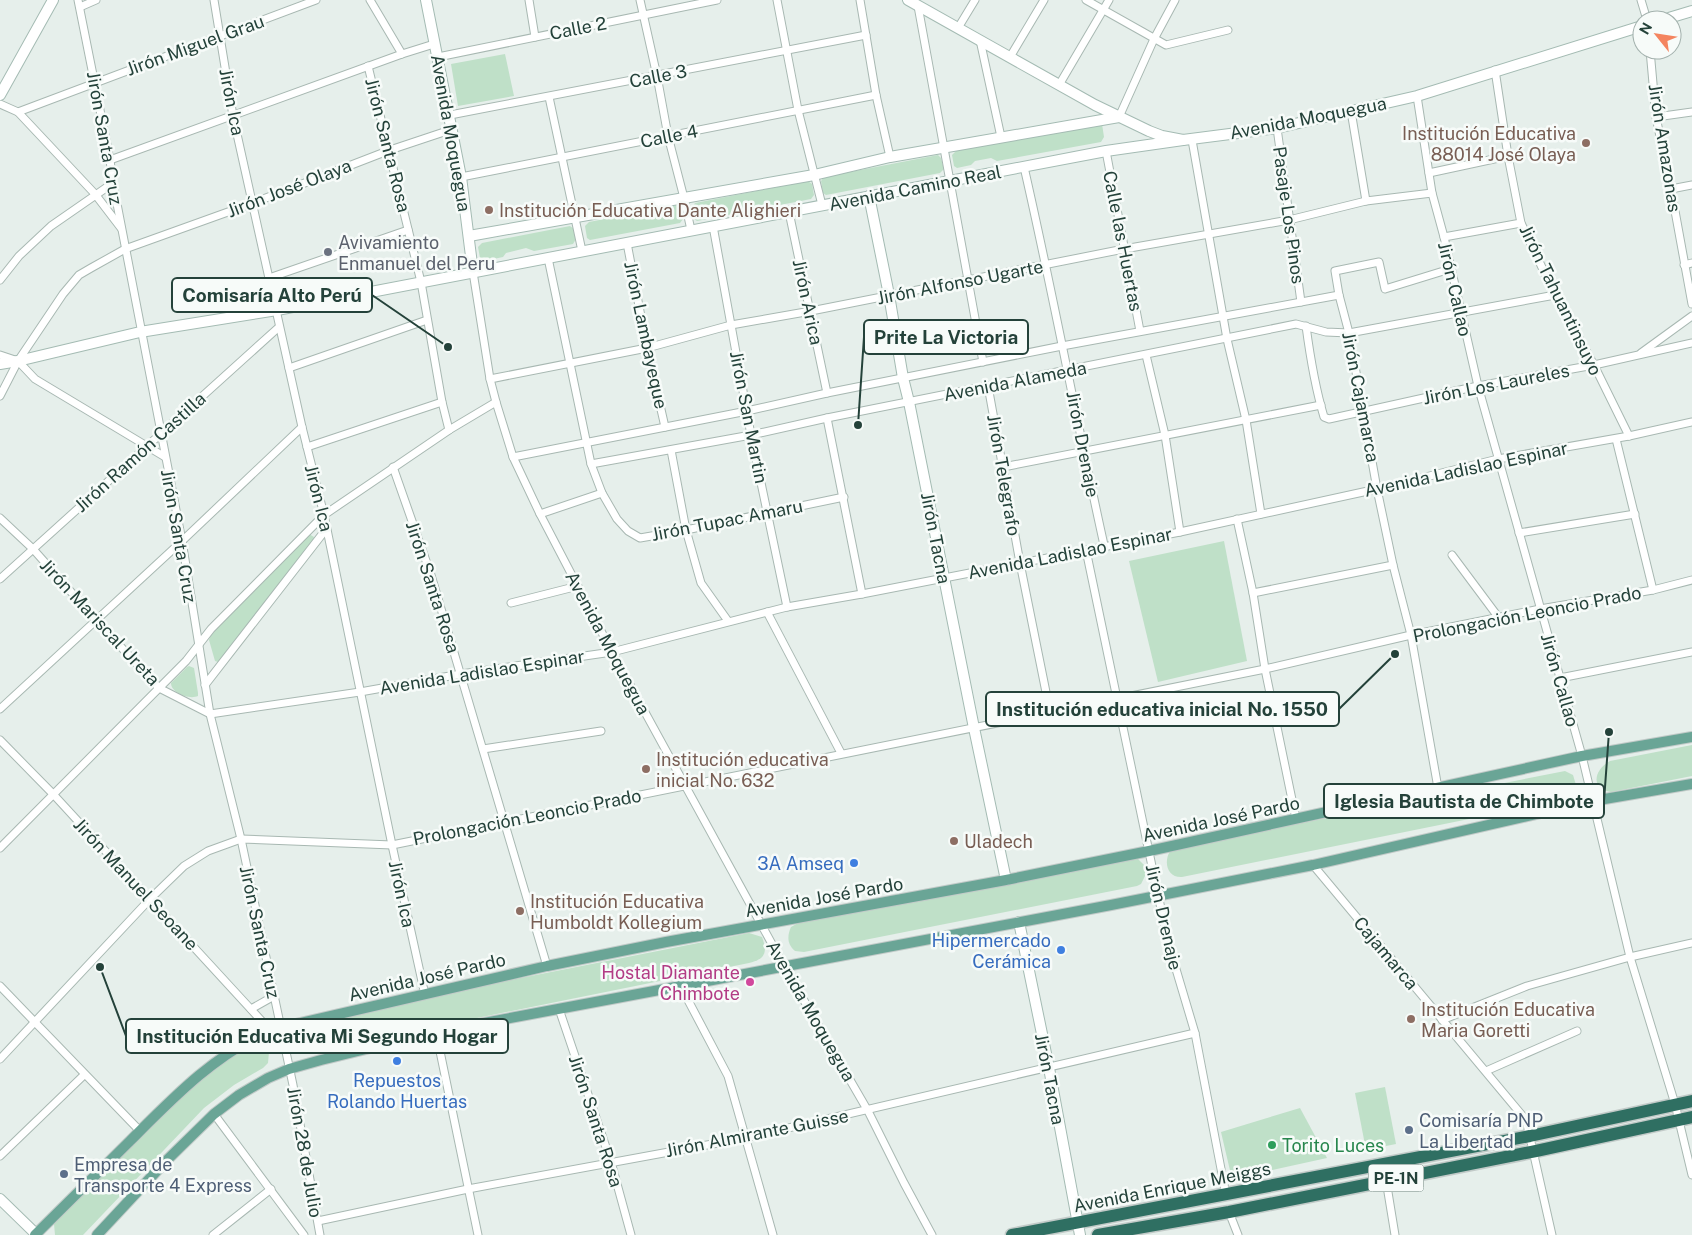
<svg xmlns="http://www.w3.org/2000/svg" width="1692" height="1235" font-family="'Public Sans',sans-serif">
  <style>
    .green { fill: #bfe0c8 }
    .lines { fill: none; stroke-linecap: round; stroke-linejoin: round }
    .street-casing { stroke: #a8b8b2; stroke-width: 9 }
    .secondary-casing { stroke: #a4bbb3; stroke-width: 12 }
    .primary-casing { stroke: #c2cac8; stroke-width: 12 }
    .highway-casing { stroke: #c2cac8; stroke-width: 15 }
    .street { stroke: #fff; stroke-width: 7 }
    .secondary { stroke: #fff; stroke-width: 10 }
    .primary { stroke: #6aa596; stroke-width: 10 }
    .highway { stroke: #2f6f62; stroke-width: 12 }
    .education-dot { fill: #8d6e63; stroke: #f7fbf9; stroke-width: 2 }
    .worship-dot { fill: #6b7280; stroke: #f7fbf9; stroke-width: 2 }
    .shop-dot { fill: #3f7fe0; stroke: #f7fbf9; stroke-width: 2 }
    .hotel-dot { fill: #d1479c; stroke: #f7fbf9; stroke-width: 2 }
    .service-dot { fill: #5c6f8a; stroke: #f7fbf9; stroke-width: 2 }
    .leisure-dot { fill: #2e9e5b; stroke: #f7fbf9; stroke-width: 2 }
    .labels { text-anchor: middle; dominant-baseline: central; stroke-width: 5; stroke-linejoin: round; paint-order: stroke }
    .shield { fill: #f7fbf9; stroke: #637a73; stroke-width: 1 }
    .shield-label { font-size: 16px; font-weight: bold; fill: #24423a }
    .street-label { font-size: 18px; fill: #24423a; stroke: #f7fbf9 }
    .education-label { font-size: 18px; fill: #785e54; stroke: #f7fbf9; text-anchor: start }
    .worship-label { font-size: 18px; fill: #5b616d; stroke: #f7fbf9; text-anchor: start }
    .shop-label { font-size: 18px; fill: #366cbe; stroke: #f7fbf9; text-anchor: end }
    .hotel-label { font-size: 18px; fill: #b23c85; stroke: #f7fbf9; text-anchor: end }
    .service-label { font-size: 18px; fill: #4e5e75; stroke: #f7fbf9; text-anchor: start }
    .leisure-label { font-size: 18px; fill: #27864d; stroke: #f7fbf9; text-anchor: start }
    .leader { fill: none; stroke: #24423a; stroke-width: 2 }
    .callout-dot { fill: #24423a; stroke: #f7fbf9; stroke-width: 2 }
    .callout { fill: #f7fbf9; stroke: #24423a; stroke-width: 2 }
    .callout-label { font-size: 19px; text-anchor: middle; font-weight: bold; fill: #24423a }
  </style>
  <rect width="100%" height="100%" fill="#e6efeb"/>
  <!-- green -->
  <g class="green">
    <path d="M505 54 514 96 458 106 451 64Z"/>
    <path d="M1102 124 1104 137 1101 142 997 161 991 158 975 161 971 165 957 168 954 166 952 155 956 151Z"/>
    <path d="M938 155 941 158 944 169 940 173 826 195 823 193 821 181 824 177Z"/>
    <path d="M808 181 812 184 814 195 811 199 697 221 694 219 692 207 695 203Z"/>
    <path d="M677 205 681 208 683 219 680 223 590 240 587 238 585 226 589 222Z"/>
    <path d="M570 226 574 229 576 239 573 244 534 251 526 248 506 253 503 257 484 261 480 258 478 247 482 243Z"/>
    <path d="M309 534 314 537 313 540 222 660 218 662 215 661 209 640 211 634 306 535Z"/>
    <path d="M1224 541 1247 661 1158 682 1129 561Z"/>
    <path d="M189 666 194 668 198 693V696C189 700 171 693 171 683L187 667Z"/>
    <path d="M1692 745V776L1611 792C1589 788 1595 769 1610 761Z"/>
    <path d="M1565 771 1573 775 1576 785 1574 795 1568 799 1182 877C1168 878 1163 863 1170 851L1221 839Z"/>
    <path d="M1137 858 1144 865 1146 874 1141 884 1137 886 804 952 795 951C787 944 787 936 791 927L800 922Z"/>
    <path d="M749 933 762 937C768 953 765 959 749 963L304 1053C292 1050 286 1040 292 1029L490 984Z"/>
    <path d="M259 1040 263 1042 269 1052 268 1063 263 1068 234 1085 204 1108 83 1235H55L54 1224 59 1218 113 1162 219 1062Z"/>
    <path d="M1385 1087 1396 1144 1366 1150 1355 1093Z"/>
    <path d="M1300 1108 1327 1158 1232 1179 1221 1132Z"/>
  </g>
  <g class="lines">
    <defs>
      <g id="street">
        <path d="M78 0 110 160 113 183 182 541 210 714 241 839 293 1085 320 1235"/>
        <path d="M214 0 233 116 302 427 324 515 392 845 425 995"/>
        <path d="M370 0 402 54"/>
        <path d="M529 0 535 37"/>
        <path d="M640 0 657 76 668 136 684 198 691 230"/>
        <path d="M777 0 798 110 822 205"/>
        <path d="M860 0 876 95 890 157"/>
        <path d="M1086 0 1166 45 1228 30"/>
        <path d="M1641 0 1647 20"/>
        <path d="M918 6 983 362"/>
        <path d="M80 7 96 0"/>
        <path d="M958 28 975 0"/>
        <path d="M980 40 1001 137"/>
        <path d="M1650 50 1656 117 1671 189 1692 304"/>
        <path d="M438 57 717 0"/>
        <path d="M1010 57 1044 0"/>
        <path d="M368 66 421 282 442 402 449 430"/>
        <path d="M1495 70 1508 156 1521 223 1555 295 1594 365 1629 436"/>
        <path d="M1059 85 1109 0"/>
        <path d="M1417 96 1432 193 1444 237 1478 386 1582 756 1630 957 1675 1104 1692 1175"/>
        <path d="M549 97 582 251"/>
        <path d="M0 104 18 112 95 194 121 228"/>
        <path d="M1351 111 1366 201"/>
        <path d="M18 112 316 0"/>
        <path d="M450 115 866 35"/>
        <path d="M1119 117 1154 39 1175 0"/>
        <path d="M1656 117 1692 112"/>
        <path d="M1277 128 1301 302"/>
        <path d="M1192 140 1227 339 1246 420 1261 514"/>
        <path d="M1106 151 1140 331"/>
        <path d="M110 160 402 54 434 44"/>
        <path d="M1024 167C1053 293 1076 419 1104 545"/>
        <path d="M1429 173 1508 156"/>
        <path d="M461 177 876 95"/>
        <path d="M1671 189 1692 185"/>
        <path d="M789 212 827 393"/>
        <path d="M713 226 751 435 787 607"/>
        <path d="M1444 237 1521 223"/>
        <path d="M627 243 647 348 665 427"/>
        <path d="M548 258 591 464 751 435 827 418 1296 324 1326 332 1349 333 1555 295"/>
        <path d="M1684 265 1692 263"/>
        <path d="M473 272 490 379 496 402 513 457 540 514 612 652 784 966 868 1111 904 1183 932 1235"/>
        <path d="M269 278 408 230"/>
        <path d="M0 280 19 256 51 226 113 183"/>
        <path d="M1306 326C1310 356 1315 387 1324 417L1329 419 1478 386 1594 365 1692 343"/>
        <path d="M1641 353 1692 316"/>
        <path d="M0 355 18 361 35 379 165 457"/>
        <path d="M1146 355 1165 435 1180 532"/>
        <path d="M289 368 427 320"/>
        <path d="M490 379 647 348 731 325 811 311 1124 249 1289 220 1366 201 1432 193"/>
        <path d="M988 386 1020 563 1050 712"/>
        <path d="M0 396 18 361 63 294 79 275 91 268 125 249 253 203 390 150 453 129"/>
        <path d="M827 418 862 594"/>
        <path d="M1616 439 1653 590"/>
        <path d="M307 447 442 402"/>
        <path d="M671 450 686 530 699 576 701 583 728 621"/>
        <path d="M513 457 747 411 827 393 1062 346 1339 295"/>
        <path d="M591 464 602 493 617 519 628 531 640 538 686 530 844 497"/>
        <path d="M393 467 431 575 547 966"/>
        <path d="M1003 467 1321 405"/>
        <path d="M540 514 602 493"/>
        <path d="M0 518 33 549 96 620 159 688 210 714 360 692 461 674 612 652 787 607 862 594 1180 532 1377 489 1498 459 1629 436 1692 422"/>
        <path d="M1237 519 1253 593 1265 669 1296 819"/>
        <path d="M1519 533 1635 514"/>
        <path d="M1086 550 1158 895 1170 949 1195 1033 1226 1195"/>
        <path d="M1452 555 1499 618"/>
        <path d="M0 579 279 327"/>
        <path d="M1253 593 1393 565"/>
        <path d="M511 603 578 586"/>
        <path d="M767 612 841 753"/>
        <path d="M1560 678 1692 652"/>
        <path d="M205 685 327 528"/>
        <path d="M0 709 182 541 302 427"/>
        <path d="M0 740 53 794 270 1030"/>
        <path d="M483 749 601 731"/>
        <path d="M1438 788 1411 635 1393 565 1377 489 1349 333 1339 295 1335 271 1379 262 1385 289 1450 269"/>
        <path d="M0 848 186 661 211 629 324 515 449 430 496 402"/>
        <path d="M1313 865 1526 1120 1552 1235"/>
        <path d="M680 985 728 1076 773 1235"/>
        <path d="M0 986 140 1131"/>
        <path d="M251 1009 274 996"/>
        <path d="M559 1009 611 1162 631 1235"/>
        <path d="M1442 1020 1527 986 1630 957 1692 943"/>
        <path d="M436 1032 478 1235"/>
        <path d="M0 1059 150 899 184 866 208 851 241 839 392 845 1265 669 1411 635 1540 609 1653 590 1692 580"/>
        <path d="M1486 1071 1577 1031"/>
        <path d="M214 1114 304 1235"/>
        <path d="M0 1156 84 1075"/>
        <path d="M1386 1180 1395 1235"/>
        <path d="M1229 1212 1238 1235"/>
        <path d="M318 1221 468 1189 745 1138 1195 1033"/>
        <path d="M213 1235 271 1189"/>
      </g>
      <g id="secondary">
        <path d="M426 0 461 177 473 272"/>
        <path d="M908 0 1095 105 1149 131 1162 136 1183 140 1277 128 1417 96 1642 26"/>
        <path d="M1662 20 1692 11"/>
        <path d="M0 95 53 0"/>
        <path d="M869 196 889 295 903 378 909 402 974 728 1006 880"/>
        <path d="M469 236 814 175 890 157 1119 117"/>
        <path d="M0 364 18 361 140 332 277 310 1106 151 1183 140"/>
        <path d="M1019 922 1049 1068 1080 1235"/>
        <path d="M0 1199 37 1235"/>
      </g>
      <g id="primary">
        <path d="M35 1235C67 1203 99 1172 130 1141 173 1098 214 1055 270 1030L547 966 666 942 1006 880 1149 851 1582 756 1692 737"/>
        <path d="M97 1235 167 1160 214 1114 239 1095 268 1078 289 1069 321 1060 436 1032 1111 905 1313 865 1593 801 1692 784"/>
      </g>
      <g id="highway">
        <path d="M1012 1235 1530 1136 1692 1101"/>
        <path d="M1098 1235 1229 1212 1536 1151 1692 1117"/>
      </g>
    </defs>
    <!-- street casing -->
    <use href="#street" class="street-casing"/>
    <!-- secondary casing -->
    <use href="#secondary" class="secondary-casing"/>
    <!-- primary casing -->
    <use href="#primary" class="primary-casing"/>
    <!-- highway casing -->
    <use href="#highway" class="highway-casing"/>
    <!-- street -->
    <use href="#street" class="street"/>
    <!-- secondary -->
    <use href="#secondary" class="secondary"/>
    <!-- primary -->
    <use href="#primary" class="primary"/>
    <!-- highway -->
    <use href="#highway" class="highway"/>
  </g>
  <!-- markers -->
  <g class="education-dot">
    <circle cx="1586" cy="143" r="5"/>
    <circle cx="489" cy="210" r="5"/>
    <circle cx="646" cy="769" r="5"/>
    <circle cx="954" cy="841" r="5"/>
    <circle cx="520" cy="911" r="5"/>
    <circle cx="1411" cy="1019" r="5"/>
  </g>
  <circle class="worship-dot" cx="328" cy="252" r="5"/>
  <g class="shop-dot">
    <circle cx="854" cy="863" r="5"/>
    <circle cx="1061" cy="950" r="5"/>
    <circle cx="397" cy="1061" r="5"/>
  </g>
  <circle class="hotel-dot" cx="750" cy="982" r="5"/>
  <g class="service-dot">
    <circle cx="1409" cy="1130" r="5"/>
    <circle cx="64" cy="1174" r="5"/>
  </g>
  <circle class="leisure-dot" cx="1272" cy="1145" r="5"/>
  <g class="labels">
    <!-- shield labels -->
    <rect class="shield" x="1368.5" y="1164.5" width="55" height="27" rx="4"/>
    <g class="shield-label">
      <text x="1396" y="1178">PE-1N</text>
    </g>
    <!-- street labels -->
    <g class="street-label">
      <text transform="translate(578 28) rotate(-11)">Calle 2</text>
      <text transform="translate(195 45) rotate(-20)">Jirón Miguel Grau</text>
      <text transform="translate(658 76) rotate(-11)">Calle 3</text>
      <text transform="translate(232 102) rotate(79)">Jirón Ica</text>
      <text transform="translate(1308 118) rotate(-11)">Avenida Moquegua</text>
      <text transform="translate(451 133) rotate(80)">Avenida Moquegua</text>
      <text transform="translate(669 136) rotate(-11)">Calle 4</text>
      <text transform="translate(105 138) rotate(80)">Jirón Santa Cruz</text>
      <text transform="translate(388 145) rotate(76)">Jirón Santa Rosa</text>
      <text transform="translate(1665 148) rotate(81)">Jirón Amazonas</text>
      <text transform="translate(289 188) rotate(-21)">Jirón José Olaya</text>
      <text transform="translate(915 188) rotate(-11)">Avenida Camino Real</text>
      <text transform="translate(1289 215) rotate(82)">Pasaje Los Pinos</text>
      <text transform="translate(1123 241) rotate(79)">Calle las Huertas</text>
      <text transform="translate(960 282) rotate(-11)">Jirón Alfonso Ugarte</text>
      <text transform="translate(1455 289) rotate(77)">Jirón Callao</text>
      <text transform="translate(1561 300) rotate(64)">Jirón Tahuantinsuyo</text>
      <text transform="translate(808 302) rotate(78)">Jirón Arica</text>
      <text transform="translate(646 335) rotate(78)">Jirón Lambayeque</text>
      <text transform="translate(1015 381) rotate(-11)">Avenida Alameda</text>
      <text transform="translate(1496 384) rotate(-11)">Jirón Los Laureles</text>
      <text transform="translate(1361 397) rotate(79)">Jirón Cajamarca</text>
      <text transform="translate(749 417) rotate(79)">Jirón San Martin</text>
      <text transform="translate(1083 444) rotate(79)">Jirón Drenaje</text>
      <text transform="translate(140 452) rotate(-42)">Jirón Ramón Castilla</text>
      <text transform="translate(1466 469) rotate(-12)">Avenida Ladislao Espinar</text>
      <text transform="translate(1004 475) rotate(80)">Jirón Telegrafo</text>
      <text transform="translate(319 498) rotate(76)">Jirón Ica</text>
      <text transform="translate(727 520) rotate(-11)">Jirón Tupac Amaru</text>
      <text transform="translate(179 536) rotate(80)">Jirón Santa Cruz</text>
      <text transform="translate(936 538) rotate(79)">Jirón Tacna</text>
      <text transform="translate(1070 553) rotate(-11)">Avenida Ladislao Espinar</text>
      <text transform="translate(433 587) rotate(72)">Jirón Santa Rosa</text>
      <text transform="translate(1527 614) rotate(-11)">Prolongación Leoncio Prado</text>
      <text transform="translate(100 622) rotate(47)">Jirón Mariscal Ureta</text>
      <text transform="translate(608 643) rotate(62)">Avenida Moquegua</text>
      <text transform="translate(482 672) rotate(-9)">Avenida Ladislao Espinar</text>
      <text transform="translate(1560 680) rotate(74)">Jirón Callao</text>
      <text transform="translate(527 817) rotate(-11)">Prolongación Leoncio Prado</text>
      <text transform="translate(1221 819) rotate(-12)">Avenida José Pardo</text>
      <text transform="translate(136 884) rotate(47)">Jirón Manuel Seoane</text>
      <text transform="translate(402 894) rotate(78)">Jirón Ica</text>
      <text transform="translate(824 897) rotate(-10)">Avenida José Pardo</text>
      <text transform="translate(1164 917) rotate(77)">Jirón Drenaje</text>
      <text transform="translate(260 932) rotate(78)">Jirón Santa Cruz</text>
      <text transform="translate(1386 953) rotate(50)">Cajamarca</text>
      <text transform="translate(427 977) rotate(-13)">Avenida José Pardo</text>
      <text transform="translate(811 1011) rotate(60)">Avenida Moquegua</text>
      <text transform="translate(1050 1079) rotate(79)">Jirón Tacna</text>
      <text transform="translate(596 1121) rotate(72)">Jirón Santa Rosa</text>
      <text transform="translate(757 1133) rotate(-11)">Jirón Almirante Guisse</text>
      <text transform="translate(305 1152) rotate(80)">Jirón 28 de Julio</text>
      <text transform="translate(1172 1187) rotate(-11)">Avenida Enrique Meiggs</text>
    </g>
    <!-- education labels -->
    <g class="education-label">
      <text x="1576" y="133" text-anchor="end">Institución Educativa<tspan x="1576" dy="21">88014 José Olaya</tspan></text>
      <text x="499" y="210">Institución Educativa Dante Alighieri</text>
      <text x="656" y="759">Institución educativa<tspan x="656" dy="21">inicial No. 632</tspan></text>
      <text x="964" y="841">Uladech</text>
      <text x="530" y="901">Institución Educativa<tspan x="530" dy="21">Humboldt Kollegium</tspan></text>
      <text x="1421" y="1009">Institución Educativa<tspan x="1421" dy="21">Maria Goretti</tspan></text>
    </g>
    <!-- worship labels -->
    <g class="worship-label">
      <text x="338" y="242">Avivamiento<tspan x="338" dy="21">Enmanuel del Peru</tspan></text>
    </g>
    <!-- shop labels -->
    <g class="shop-label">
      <text x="844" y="863">3A Amseq</text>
      <text x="1051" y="940">Hipermercado<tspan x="1051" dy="21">Cerámica</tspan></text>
      <text x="397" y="1080" text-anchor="middle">Repuestos<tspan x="397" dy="21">Rolando Huertas</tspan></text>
    </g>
    <!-- hotel labels -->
    <g class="hotel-label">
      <text x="740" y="972">Hostal Diamante<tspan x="740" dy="21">Chimbote</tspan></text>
    </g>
    <!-- service labels -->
    <g class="service-label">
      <text x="1419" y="1120">Comisaría PNP<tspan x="1419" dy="21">La Libertad</tspan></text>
      <text x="74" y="1164">Empresa de<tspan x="74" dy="21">Transporte 4 Express</tspan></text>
    </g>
    <!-- leisure labels -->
    <g class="leisure-label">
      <text x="1282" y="1145">Torito Luces</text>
    </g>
  </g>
  <!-- callouts -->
  <path class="leader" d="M448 347L372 295M858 425L864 337M1395 654L1339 709M1609 732L1604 801M100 967L126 1036"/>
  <g class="callout-dot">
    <circle cx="448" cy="347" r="5"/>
    <circle cx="858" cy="425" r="5"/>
    <circle cx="1395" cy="654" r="5"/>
    <circle cx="1609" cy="732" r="5"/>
    <circle cx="100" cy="967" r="5"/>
  </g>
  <g class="callout">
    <rect x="172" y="278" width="200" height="34" rx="5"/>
    <rect x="864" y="320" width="164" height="34" rx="5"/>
    <rect x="986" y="692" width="353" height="34" rx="5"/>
    <rect x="1324" y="784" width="280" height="34" rx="5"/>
    <rect x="126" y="1019" width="382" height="34" rx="5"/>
  </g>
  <g class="callout-label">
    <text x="272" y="302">Comisaría Alto Perú</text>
    <text x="946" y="344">Prite La Victoria</text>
    <text x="1162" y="716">Institución educativa inicial No. 1550</text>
    <text x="1464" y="808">Iglesia Bautista de Chimbote</text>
    <text x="317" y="1043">Institución Educativa Mi Segundo Hogar</text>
  </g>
  <!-- north arrow -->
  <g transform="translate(1657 35) rotate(300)"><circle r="24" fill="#f7fbf9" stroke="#a3b1ad"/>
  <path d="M0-4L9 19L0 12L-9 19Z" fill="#f4845f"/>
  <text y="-8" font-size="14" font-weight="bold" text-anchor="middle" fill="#24423a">N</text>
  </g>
</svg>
